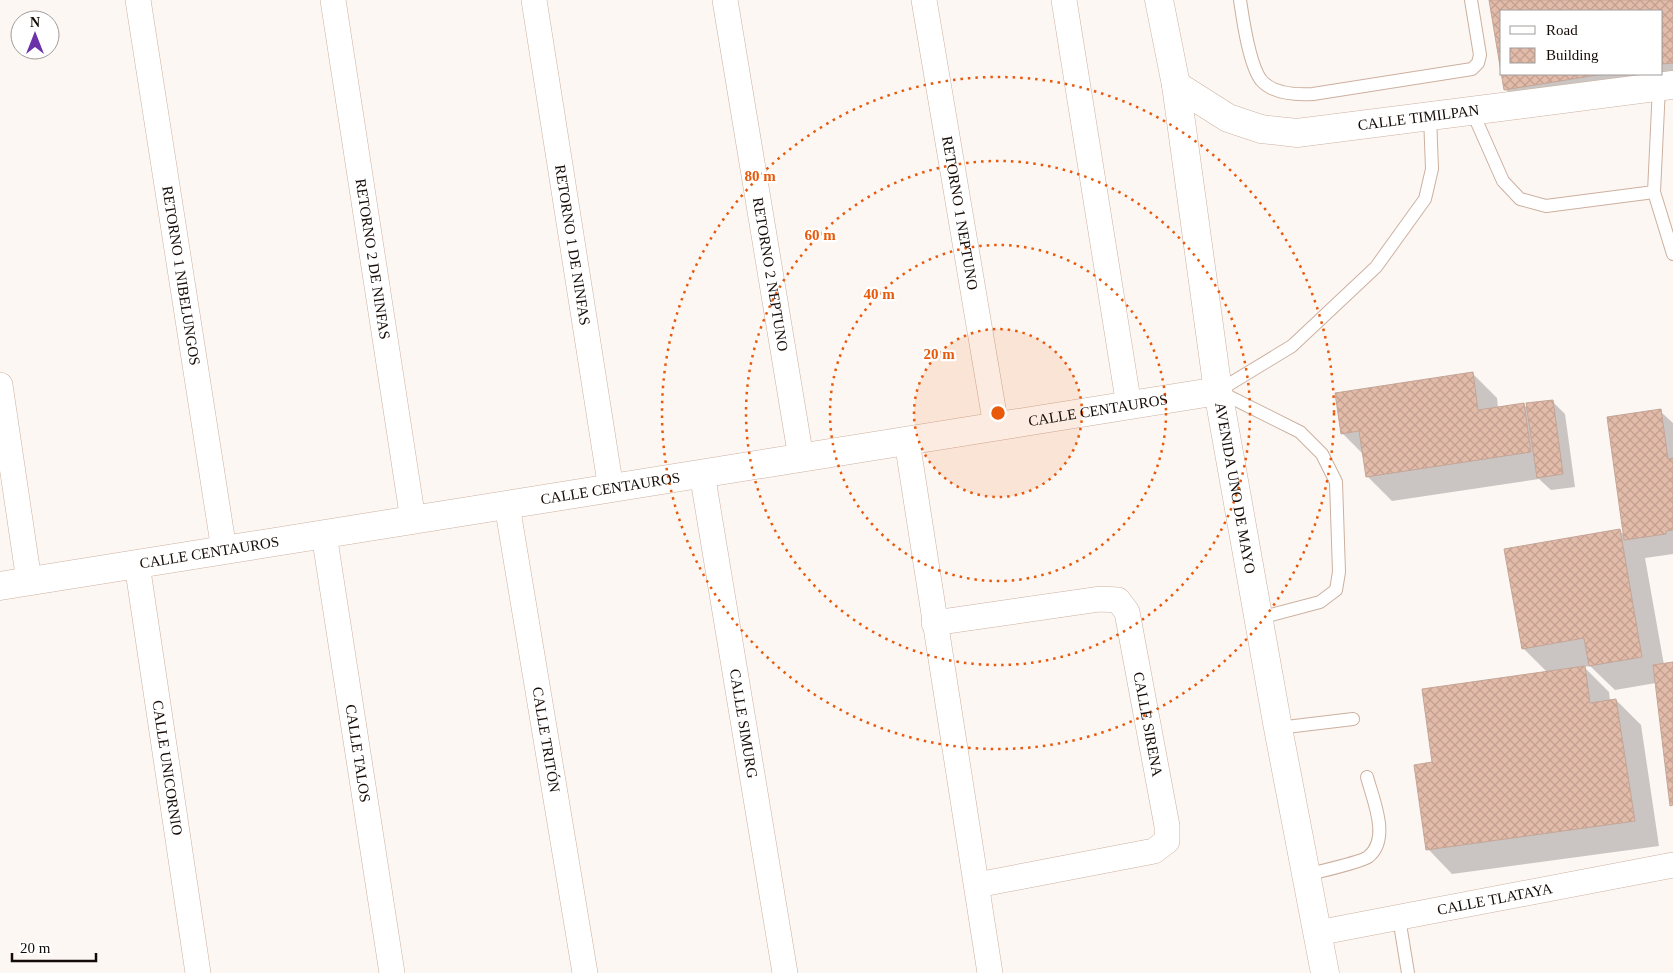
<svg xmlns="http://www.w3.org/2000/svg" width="1673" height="973" font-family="'Times New Roman',serif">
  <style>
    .shadow { fill: #0003 }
    .building { fill: url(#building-cross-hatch); stroke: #c3a698 }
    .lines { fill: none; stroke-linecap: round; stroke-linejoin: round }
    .lane-casing { stroke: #ccb09f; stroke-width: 14 }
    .street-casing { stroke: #ccb09f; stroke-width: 26 }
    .secondary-casing { stroke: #ccb09f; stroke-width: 29 }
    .lane { stroke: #fff; stroke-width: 12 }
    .street { stroke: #fff; stroke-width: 25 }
    .secondary { stroke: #fff; stroke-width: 28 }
    .ring { fill: none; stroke: #e8590c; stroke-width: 2.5; stroke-dasharray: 2.5 5 }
    .labels { text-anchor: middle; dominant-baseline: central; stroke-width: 4.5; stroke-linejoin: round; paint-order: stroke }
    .street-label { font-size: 15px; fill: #140b06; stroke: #fff }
    .centre { fill: #e8590c; stroke: #fff; stroke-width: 2.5 }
    .ring-label { font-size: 15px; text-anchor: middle; font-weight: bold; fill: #e8590c; stroke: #fff; stroke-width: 4.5; stroke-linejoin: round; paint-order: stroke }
  </style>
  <defs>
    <pattern id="building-cross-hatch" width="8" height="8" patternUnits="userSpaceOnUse" patternTransform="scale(1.25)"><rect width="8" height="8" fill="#e3bba9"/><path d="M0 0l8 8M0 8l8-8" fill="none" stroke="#c29f90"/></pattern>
  </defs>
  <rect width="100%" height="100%" fill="#fdf7f3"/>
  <!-- shadow -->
  <g class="shadow">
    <path d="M1491 0H1673V91L1530 114 1505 89 1503 74H1662V11H1502Z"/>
    <path d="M1472 373 1497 398 1498 408 1523 404 1528 409 1552 401 1565 414 1575 487 1551 490 1539 479 1392 501 1368 477 1364 455 1342 433Z"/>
    <path d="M1660 411 1673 423V554L1645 558 1664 665 1673 664V806L1656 683 1615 690 1590 666 1584 667 1609 692 1610 701 1616 700 1641 725 1659 846 1452 874 1428 849 1434 763 1547 672 1523 648 1620 531 1625 536Z"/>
  </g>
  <!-- building -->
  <g class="building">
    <path d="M1489 0H1673V63L1662 64V11H1502V74H1603L1504 90Z"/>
    <path d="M1473 372 1478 410 1524 403 1531 452 1366 477 1359 431 1341 434 1335 393Z"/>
    <path d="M1553 400 1563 474 1537 478 1526 403Z"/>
    <path d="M1661 409 1668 459 1673 458V530L1666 531V534L1624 540 1607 417Z"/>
    <path d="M1620 529 1642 657 1589 666 1584 638 1522 649 1504 549Z"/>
    <path d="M1673 662V805L1670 806 1653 665Z"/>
    <path d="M1585 666 1590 703 1616 699 1635 821 1426 850 1414 765 1432 762 1422 689Z"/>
  </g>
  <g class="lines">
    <defs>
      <g id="lane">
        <path d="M1240 0C1243 20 1249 64 1261 80 1273 94 1296 95 1313 94L1472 69 1478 63 1480 55 1471 0"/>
        <path d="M1472 111 1503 181 1520 199 1546 206 1654 192 1659 87"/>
        <path d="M1654 192 1673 254"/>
        <path d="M1218 391 1292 346 1376 267 1425 199 1432 169 1430 116"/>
        <path d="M1218 391 1300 432 1322 454 1336 482 1339 572 1336 590 1320 602 1260 618"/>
        <path d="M1278 728 1353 719"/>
        <path d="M1306 875C1317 872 1362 862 1368 857 1391 839 1373 800 1367 777"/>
        <path d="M1399 918 1408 973"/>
      </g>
      <g id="street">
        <path id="s1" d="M138 0 224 550"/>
        <path id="s2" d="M333 0 413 520"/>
        <path id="s3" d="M534 0 611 489"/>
        <path id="s4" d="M725 0 801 458"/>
        <path id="s5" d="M924 0 996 426"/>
        <path d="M1064 0 1129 406"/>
        <path d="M0 385 29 581"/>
        <path d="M907 441 990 973"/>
        <path id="s6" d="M702 473 785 973"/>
        <path id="s7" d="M507 505 585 973"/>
        <path id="s8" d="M324 534 392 973"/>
        <path id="s9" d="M137 564 198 973"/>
        <path id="s10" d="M934 623 1100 599 1118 600 1127 612 1167 826V841L1154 851 977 885"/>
        <path id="s11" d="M1317 933 1673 865"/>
      </g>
      <g id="secondary">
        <path id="s12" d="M1159 0 1176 85 1218 391 1278 728 1325 973"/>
        <path id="s13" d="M1176 85 1228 118 1261 129 1297 133 1673 85"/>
        <path id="s14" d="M0 586 1218 391"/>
      </g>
    </defs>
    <!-- lane casing -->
    <use href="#lane" class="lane-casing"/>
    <!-- street casing -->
    <use href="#street" class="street-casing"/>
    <!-- secondary casing -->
    <use href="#secondary" class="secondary-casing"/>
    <!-- lane -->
    <use href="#lane" class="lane"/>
    <!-- street -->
    <use href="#street" class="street"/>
    <!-- secondary -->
    <use href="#secondary" class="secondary"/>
  </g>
  <!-- distance rings -->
  <circle cx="998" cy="413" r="84" fill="#e8590c" fill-opacity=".12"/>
  <g class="ring">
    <circle cx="998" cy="413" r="84"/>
    <circle cx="998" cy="413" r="168"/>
    <circle cx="998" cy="413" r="252"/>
    <circle cx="998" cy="413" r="336"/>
  </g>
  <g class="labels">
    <!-- street labels -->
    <g class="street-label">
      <text stroke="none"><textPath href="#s13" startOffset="255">CALLE TIMILPAN</textPath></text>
      <text stroke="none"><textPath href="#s5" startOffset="216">RETORNO 1 NEPTUNO</textPath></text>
      <text stroke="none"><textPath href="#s3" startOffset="248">RETORNO 1 DE NINFAS</textPath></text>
      <text stroke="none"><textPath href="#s2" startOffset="262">RETORNO 2 DE NINFAS</textPath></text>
      <text stroke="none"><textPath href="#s4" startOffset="278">RETORNO 2 NEPTUNO</textPath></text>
      <text stroke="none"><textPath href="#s1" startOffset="279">RETORNO 1 NIBELUNGOS</textPath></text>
      <text stroke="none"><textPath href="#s14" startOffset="1112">CALLE CENTAUROS</textPath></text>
      <text stroke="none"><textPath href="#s12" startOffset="494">AVENIDA UNO DE MAYO</textPath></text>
      <text stroke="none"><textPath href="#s14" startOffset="618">CALLE CENTAUROS</textPath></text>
      <text stroke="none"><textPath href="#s14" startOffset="212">CALLE CENTAUROS</textPath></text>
      <text stroke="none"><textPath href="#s6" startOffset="254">CALLE SIMURG</textPath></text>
      <text stroke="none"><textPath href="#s10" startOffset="315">CALLE SIRENA</textPath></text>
      <text stroke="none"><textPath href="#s7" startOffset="238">CALLE TRITÓN</textPath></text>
      <text stroke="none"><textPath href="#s8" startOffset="222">CALLE TALOS</textPath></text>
      <text stroke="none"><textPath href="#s9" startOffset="206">CALLE UNICORNIO</textPath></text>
      <text stroke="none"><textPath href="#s11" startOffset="181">CALLE TLATAYA</textPath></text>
    </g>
  </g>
  <circle cx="998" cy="413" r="8" class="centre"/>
  <g class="ring-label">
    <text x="760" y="181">80 m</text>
    <text x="820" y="240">60 m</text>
    <text x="879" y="299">40 m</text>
    <text x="939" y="359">20 m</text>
  </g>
  <!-- legend -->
  <rect x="1500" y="10" width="162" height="65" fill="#ffffff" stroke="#a19d9b"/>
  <rect x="1510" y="26" width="25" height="8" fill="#ffffff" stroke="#a19d9b"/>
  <text x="1546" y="35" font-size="15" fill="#140b06">Road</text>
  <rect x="1510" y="48" width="25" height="15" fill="url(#building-cross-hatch)" stroke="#a19d9b"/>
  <text x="1546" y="60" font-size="15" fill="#140b06">Building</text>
  <!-- north arrow -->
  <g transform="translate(35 35)"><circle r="24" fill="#ffffff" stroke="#a19d9b"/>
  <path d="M0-4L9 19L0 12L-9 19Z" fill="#6b31a8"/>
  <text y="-8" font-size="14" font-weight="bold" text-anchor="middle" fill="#140b06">N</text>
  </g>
  <!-- scale -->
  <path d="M12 953v8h84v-8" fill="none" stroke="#140b06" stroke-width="2.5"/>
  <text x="20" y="953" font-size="15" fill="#140b06" stroke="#ffffff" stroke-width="4" paint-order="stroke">20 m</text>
</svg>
